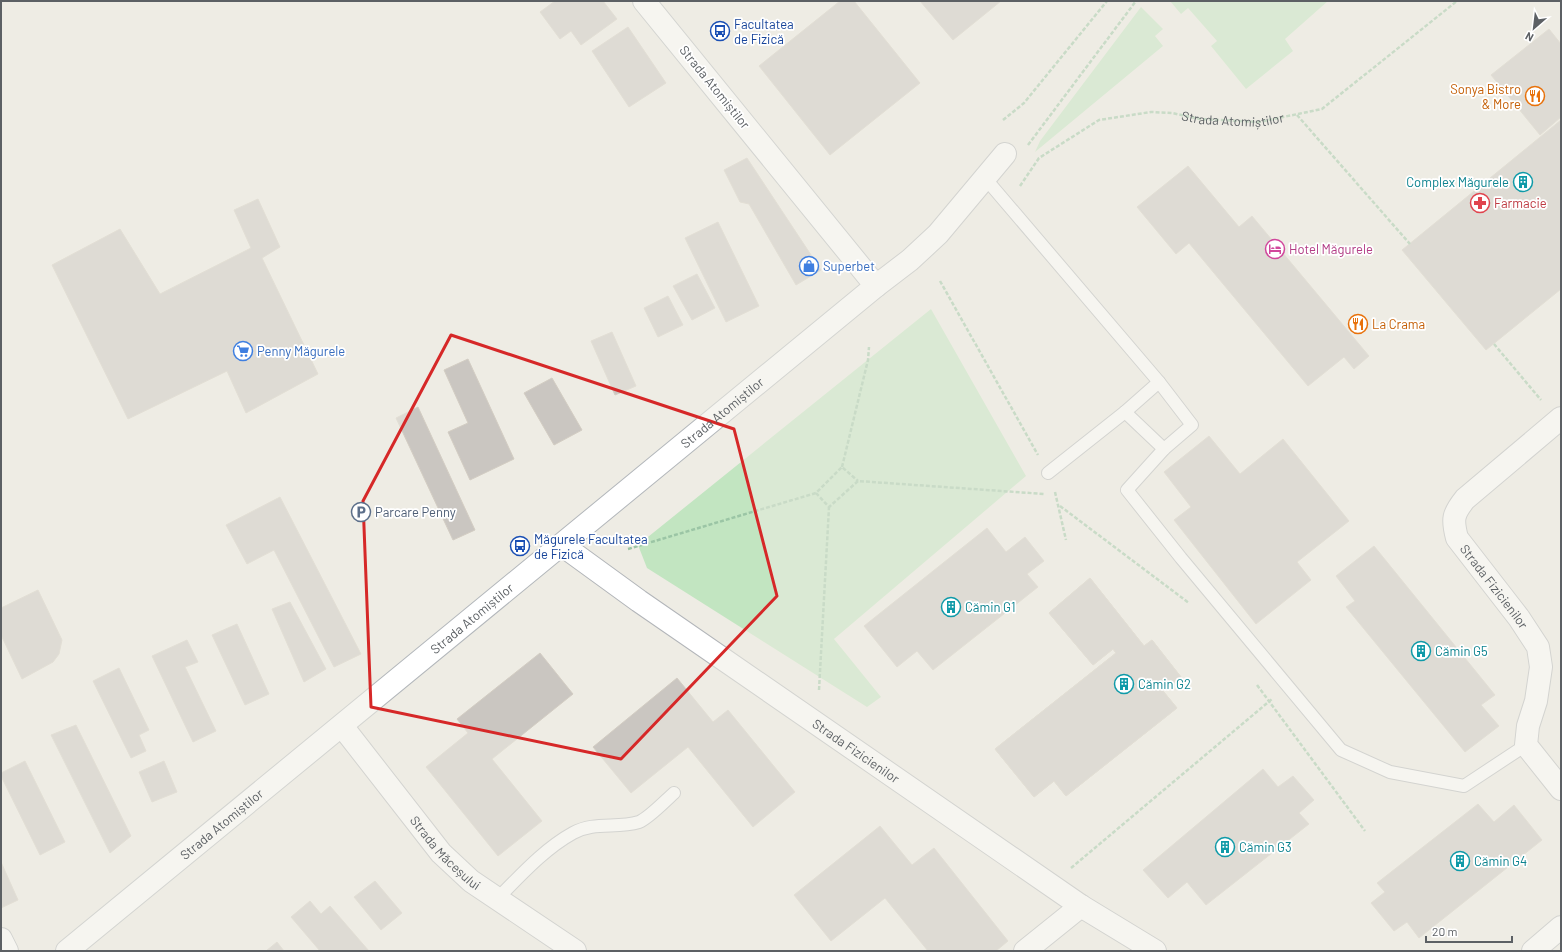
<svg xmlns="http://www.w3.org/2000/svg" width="1562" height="952" font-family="Barlow,sans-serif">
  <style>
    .green { fill: #c2e5c1 }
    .building { fill: #cac6c1; stroke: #d3cdc3 }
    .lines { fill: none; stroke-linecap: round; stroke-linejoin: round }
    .service-casing { stroke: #b2b5b9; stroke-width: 14 }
    .minor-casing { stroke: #b2b5b9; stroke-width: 24 }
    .secondary-casing { stroke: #b3b7bb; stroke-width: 24 }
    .path { stroke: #9bc5a5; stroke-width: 2.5; stroke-dasharray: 4 2; stroke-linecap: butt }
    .service { stroke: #fff; stroke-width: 12 }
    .minor { stroke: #fff; stroke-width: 22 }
    .secondary { stroke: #fff; stroke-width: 22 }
    .marked { fill: none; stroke: #d62828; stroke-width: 3; stroke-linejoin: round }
    .labels { text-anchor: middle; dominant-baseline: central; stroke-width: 3.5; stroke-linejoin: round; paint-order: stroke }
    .transit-label { font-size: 13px; fill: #164399; stroke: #fff; text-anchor: start }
    .street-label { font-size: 13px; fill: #5c6064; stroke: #fff }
    .food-label { font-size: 13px; fill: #c56008; stroke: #fff; text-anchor: end }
    .culture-label { font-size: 13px; fill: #0d838f; stroke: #fff; text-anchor: start }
    .health-label { font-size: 13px; fill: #be3a42; stroke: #fff; text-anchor: start }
    .hotel-label { font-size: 13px; fill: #b23c85; stroke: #fff; text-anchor: start }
    .shop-label { font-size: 13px; fill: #366cbe; stroke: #fff; text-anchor: start }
    .service-label { font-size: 13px; fill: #4e5e75; stroke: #fff; text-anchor: start }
  </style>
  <rect width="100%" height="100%" fill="#eeece4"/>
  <!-- green -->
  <g class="green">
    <path d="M1170 1H1328L1285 39 1293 51 1246 89 1211 46 1217 41 1188 8 1181 14Z"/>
    <path d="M1141 7 1163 29 1155 36 1163 46 1035 152 1040 141Z"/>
    <path d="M931 309 1026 476 834 639 881 697 867 707 647 568 638 545Z"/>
  </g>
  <!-- building -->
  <g class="building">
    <path d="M555 1H603L617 19 581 45 571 31 560 39 540 12Z"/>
    <path d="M840 1H854L920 83 830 155 759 66Z"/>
    <path d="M920 1H1001L953 40Z"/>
    <path d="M628 27 666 83 629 107 592 51Z"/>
    <path d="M1549 29 1561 44V117L1540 135 1491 75Z"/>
    <path d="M1561 120V289L1486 350 1402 250Z"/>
    <path d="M747 158 821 270 796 285 749 204 740 202 724 170Z"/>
    <path d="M1188 166 1239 227 1252 216 1369 356 1354 369 1344 357 1308 386 1189 243 1176 254 1137 207Z"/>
    <path d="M258 199 280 247 262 258 318 374 246 413 227 371 128 419 52 265 120 229 160 294 251 248 234 210Z"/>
    <path d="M718 222 759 306 726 322 685 238Z"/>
    <path d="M697 274 715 308 692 320 673 286Z"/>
    <path d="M668 296 683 325 658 337 644 308Z"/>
    <path d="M612 332 636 386 615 395 591 341Z"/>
    <path d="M468 359 514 459 470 480 448 432 468 423 444 370Z"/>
    <path d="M552 378 582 430 554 445 524 393Z"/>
    <path d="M418 407 475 530 453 540 396 418Z"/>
    <path d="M1209 436 1240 474 1283 439 1349 521 1297 562 1311 580 1256 624 1174 520 1191 507 1164 472Z"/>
    <path d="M280 497 361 654 334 667 274 550 247 564 226 525Z"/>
    <path d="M987 528 1006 552 1025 537 1044 561 1027 574 1038 587 933 670 917 651 897 667 864 626Z"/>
    <path d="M1374 546 1495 695 1481 705 1499 726 1465 752 1346 607 1355 601 1336 576Z"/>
    <path d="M1090 578 1144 646 1152 640 1181 677 1163 691 1177 708 1066 796 1054 781 1034 797 995 749 1116 653 1113 649 1093 665 1049 613Z"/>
    <path d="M1090 578 1144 646 1152 640 1181 677 1163 691 1177 708 1066 796 1054 781 1034 797 995 749 1116 653 1113 649 1093 665 1049 613Z"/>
    <path d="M38 590 62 640 59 654 53 662 22 679 1 635V608Z"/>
    <path d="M290 602 326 669 304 682 272 609Z"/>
    <path d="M237 624 269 694 245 705 212 635Z"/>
    <path d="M187 640 198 662 185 667 216 731 193 742 152 656Z"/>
    <path d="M540 653 573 694 492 759 542 821 498 856 426 767 468 733 457 719Z"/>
    <path d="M119 668 149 730 139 735 146 751 131 758 93 681Z"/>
    <path d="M677 678 713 722 728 710 795 792 753 827 688 747 631 793 593 747Z"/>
    <path d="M76 725 131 836 110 853 51 735Z"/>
    <path d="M25 761 65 842 40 855 1 776V773Z"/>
    <path d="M164 761 177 792 152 802 139 772Z"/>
    <path d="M1263 769 1278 787 1293 776 1314 800 1299 813 1309 824 1206 905 1187 882 1168 898 1143 870Z"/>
    <path d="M1478 804 1494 822 1514 805 1542 840 1419 938 1407 922 1394 931 1371 903 1385 892 1377 883Z"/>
    <path d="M880 826 912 865 934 848 1008 941 996 951H928L885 898 831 941 794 895Z"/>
    <path d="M1 862 18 900 1 908Z"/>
    <path d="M375 881 402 913 381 930 354 897Z"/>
    <path d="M310 901 321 914 330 906 369 951H320L291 917Z"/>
    <path d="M277 942 284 951H266Z"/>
  </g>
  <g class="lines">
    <defs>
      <g id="service">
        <path d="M985 178 1159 382 1192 425 1164 449 1127 490 1181 558 1341 750 1390 772 1464 786 1526 745"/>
        <path d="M1159 382 1125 412 1164 449"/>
        <path d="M1048 473 1125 412"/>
        <path d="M497 899C520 876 544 849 573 833 595 821 616 829 639 822 649 818 666 800 674 793"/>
      </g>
      <g id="minor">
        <path d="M876 286 910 260 938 234 1005 154"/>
        <path id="s2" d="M1561 418 1465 499C1453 514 1452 519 1457 538L1519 618 1538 647 1541 667 1536 701 1528 726 1526 745 1561 789"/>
        <path id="s3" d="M562 545 639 601 1081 906 1155 951"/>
        <path id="s4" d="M342 726 441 853 471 881 575 951"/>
        <path d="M1 939 7 951"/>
        <path d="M1025 951 1081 906"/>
        <path d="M1533 951 1561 927"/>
      </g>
      <g id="secondary">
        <path id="s5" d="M67 951 876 286 644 1"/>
      </g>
    </defs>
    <!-- service casing -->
    <use href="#service" class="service-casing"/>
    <!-- minor casing -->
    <use href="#minor" class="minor-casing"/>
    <!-- secondary casing -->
    <use href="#secondary" class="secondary-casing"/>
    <!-- path -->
    <g class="path">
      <path d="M1297 115 1410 244"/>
      <path d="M1003 120 1024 103 1107 1"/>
      <path d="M1028 145 1136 1"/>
      <path id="s1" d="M1020 186 1039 158 1099 120 1151 112 1172 113 1200 119 1259 122 1322 109 1457 1"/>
      <path d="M940 281 1038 455"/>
      <path d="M1494 344 1541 400"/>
      <path d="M842 467 868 360 869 347"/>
      <path d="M1055 492 1066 540"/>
      <path d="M816 493 829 507 858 481 1044 494"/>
      <path d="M1060 506 1189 603"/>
      <path d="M628 549 816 493 842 467 858 481"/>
      <path d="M1257 685 1365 831"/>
      <path d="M819 690 829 507"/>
      <path d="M1071 868 1272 699"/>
    </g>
    <!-- service -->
    <use href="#service" class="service"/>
    <!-- minor -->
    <use href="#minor" class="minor"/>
    <!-- secondary -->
    <use href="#secondary" class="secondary"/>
  </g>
  <!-- marked area -->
  <path d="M0 0H1562V952H0ZM451 335 734 429 777 596 621 759 371 707 363 501Z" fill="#eeece4" fill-opacity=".55" fill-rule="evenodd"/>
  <path class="marked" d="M451 335 734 429 777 596 621 759 371 707 363 501Z"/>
  <!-- icons -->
  <defs>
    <symbol id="bus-ring" viewBox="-11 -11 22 22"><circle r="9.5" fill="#fff" stroke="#1a4fb4" stroke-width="1.5"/><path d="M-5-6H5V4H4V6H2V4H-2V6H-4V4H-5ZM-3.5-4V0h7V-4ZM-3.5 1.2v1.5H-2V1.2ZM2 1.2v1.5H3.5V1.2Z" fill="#1a4fb4"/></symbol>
    <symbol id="restaurant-ring" viewBox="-11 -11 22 22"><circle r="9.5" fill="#fff" stroke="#e8710a" stroke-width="1.5"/><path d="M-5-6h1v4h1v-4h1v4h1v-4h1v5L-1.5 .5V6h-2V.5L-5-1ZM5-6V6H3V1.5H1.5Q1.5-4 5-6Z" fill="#e8710a"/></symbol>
    <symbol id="building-ring" viewBox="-11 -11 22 22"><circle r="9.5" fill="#fff" stroke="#0f9aa8" stroke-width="1.5"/><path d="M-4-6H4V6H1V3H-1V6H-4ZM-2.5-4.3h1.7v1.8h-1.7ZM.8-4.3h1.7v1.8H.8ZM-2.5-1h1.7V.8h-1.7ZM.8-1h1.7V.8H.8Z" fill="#0f9aa8"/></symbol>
    <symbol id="pharmacy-ring" viewBox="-11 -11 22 22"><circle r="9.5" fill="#fff" stroke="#e0444e" stroke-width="1.5"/><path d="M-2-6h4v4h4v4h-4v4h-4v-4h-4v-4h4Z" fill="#e0444e"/></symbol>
    <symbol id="hotel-ring" viewBox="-11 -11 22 22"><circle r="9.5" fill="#fff" stroke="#d1479c" stroke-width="1.5"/><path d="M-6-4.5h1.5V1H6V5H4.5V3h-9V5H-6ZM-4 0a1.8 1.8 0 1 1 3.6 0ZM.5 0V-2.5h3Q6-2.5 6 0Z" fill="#d1479c"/></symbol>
    <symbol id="shop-ring" viewBox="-11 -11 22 22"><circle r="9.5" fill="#fff" stroke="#3f7fe0" stroke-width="1.5"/><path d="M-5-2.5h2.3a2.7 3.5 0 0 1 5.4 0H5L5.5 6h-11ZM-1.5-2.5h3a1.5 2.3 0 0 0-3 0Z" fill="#3f7fe0"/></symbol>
    <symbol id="supermarket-ring" viewBox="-11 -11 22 22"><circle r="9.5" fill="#fff" stroke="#3f7fe0" stroke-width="1.5"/><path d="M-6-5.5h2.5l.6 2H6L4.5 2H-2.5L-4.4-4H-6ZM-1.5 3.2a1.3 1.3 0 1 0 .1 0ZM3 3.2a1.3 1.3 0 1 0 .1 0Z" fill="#3f7fe0"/></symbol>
    <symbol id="parking-ring" viewBox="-11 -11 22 22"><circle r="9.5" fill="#fff" stroke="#5c6f8a" stroke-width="1.5"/><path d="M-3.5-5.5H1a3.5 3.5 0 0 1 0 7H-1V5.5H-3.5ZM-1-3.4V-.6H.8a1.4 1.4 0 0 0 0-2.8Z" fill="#5c6f8a"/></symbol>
  </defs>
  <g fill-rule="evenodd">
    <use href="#bus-ring" x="709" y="20" width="22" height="22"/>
    <use href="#restaurant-ring" x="1524" y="85" width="22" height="22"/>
    <use href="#building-ring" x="1512" y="171" width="22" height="22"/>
    <use href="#pharmacy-ring" x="1469" y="192" width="22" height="22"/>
    <use href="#hotel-ring" x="1264" y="238" width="22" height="22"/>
    <use href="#shop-ring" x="798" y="255" width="22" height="22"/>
    <use href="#restaurant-ring" x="1347" y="313" width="22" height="22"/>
    <use href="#supermarket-ring" x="232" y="340" width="22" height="22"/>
    <use href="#parking-ring" x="350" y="501" width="22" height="22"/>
    <use href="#bus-ring" x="509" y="535" width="22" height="22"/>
    <use href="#building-ring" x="940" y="596" width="22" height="22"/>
    <use href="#building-ring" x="1410" y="640" width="22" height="22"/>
    <use href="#building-ring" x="1113" y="673" width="22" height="22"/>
    <use href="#building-ring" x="1214" y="836" width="22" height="22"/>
    <use href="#building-ring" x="1449" y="850" width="22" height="22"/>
  </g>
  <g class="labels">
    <!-- transit labels -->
    <g class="transit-label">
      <text x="734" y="24">Facultatea<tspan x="734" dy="15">de Fizică</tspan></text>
      <text x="534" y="539">Măgurele Facultatea<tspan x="534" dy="15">de Fizică</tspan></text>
    </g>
    <!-- street labels -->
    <g class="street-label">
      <text transform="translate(715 87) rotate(51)">Strada Atomiștilor</text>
      <text stroke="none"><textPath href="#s1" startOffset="240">Strada Atomiștilor</textPath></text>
      <text stroke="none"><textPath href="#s5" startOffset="848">Strada Atomiștilor</textPath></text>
      <text stroke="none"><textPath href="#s2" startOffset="229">Strada Fizicienilor</textPath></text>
      <text stroke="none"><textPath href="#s5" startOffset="524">Strada Atomiștilor</textPath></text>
      <text stroke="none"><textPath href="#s3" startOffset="359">Strada Fizicienilor</textPath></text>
      <text stroke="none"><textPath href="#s5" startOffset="200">Strada Atomiștilor</textPath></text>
      <text stroke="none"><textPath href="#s4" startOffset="164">Strada Măceșului</textPath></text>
    </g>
    <!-- food labels -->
    <g class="food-label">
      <text x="1521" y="89">Sonya Bistro<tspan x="1521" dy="15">&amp; More</tspan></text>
      <text x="1372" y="324" text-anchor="start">La Crama</text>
    </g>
    <!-- culture labels -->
    <g class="culture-label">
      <text x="1509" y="182" text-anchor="end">Complex Măgurele</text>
      <text x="965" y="607">Cămin G1</text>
      <text x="1435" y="651">Cămin G5</text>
      <text x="1138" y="684">Cămin G2</text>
      <text x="1239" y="847">Cămin G3</text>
      <text x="1474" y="861">Cămin G4</text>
    </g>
    <!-- health labels -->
    <g class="health-label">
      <text x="1494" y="203">Farmacie</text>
    </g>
    <!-- hotel labels -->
    <g class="hotel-label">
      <text x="1289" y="249">Hotel Măgurele</text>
    </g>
    <!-- shop labels -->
    <g class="shop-label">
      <text x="823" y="266">Superbet</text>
      <text x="257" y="351">Penny Măgurele</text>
    </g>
    <!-- service labels -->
    <g class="service-label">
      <text x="375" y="512">Parcare Penny</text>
    </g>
  </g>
  <!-- border -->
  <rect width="1562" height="952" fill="none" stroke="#5c6064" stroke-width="4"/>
  <!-- north arrow -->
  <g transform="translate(1534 28) rotate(208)" stroke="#ffffff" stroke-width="3" paint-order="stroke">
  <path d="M0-3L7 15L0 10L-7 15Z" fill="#5c6064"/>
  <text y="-6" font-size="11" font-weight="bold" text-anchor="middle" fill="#5c6064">N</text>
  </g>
  <!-- scale -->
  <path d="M1426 936v6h86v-6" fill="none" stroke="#5c6064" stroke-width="2"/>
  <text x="1432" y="936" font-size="12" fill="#5c6064" stroke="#ffffff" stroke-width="3" paint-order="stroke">20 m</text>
</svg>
